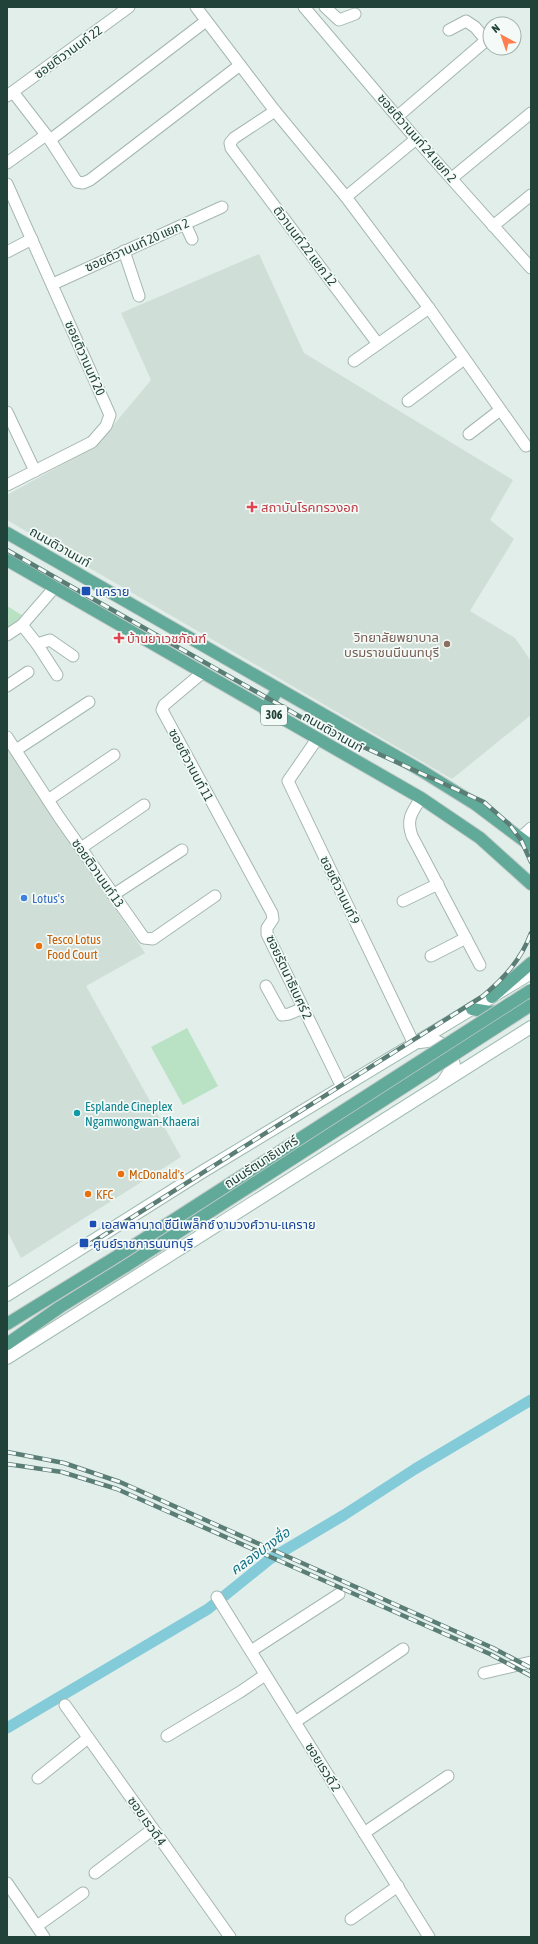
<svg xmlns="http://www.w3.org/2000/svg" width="538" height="1944" font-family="'Asap Condensed','Noto Sans Thai',sans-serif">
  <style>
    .built { fill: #d0ded8 }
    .green { fill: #b9e2c5 }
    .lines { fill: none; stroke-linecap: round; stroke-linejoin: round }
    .canal { stroke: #84cbda; stroke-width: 11 }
    .minor-casing { stroke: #a4b7b1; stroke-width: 13 }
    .secondary-casing { stroke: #9fbbb2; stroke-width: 14 }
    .primary-casing { stroke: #c1cac8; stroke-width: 14 }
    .minor { stroke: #fff; stroke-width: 11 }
    .secondary { stroke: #fff; stroke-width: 12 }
    .primary { stroke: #61a998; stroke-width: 12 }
    .rail-casing { stroke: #5a7d75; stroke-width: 4.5 }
    .rail { stroke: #f3faf7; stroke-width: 3; stroke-dasharray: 9; stroke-linecap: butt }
    .primary-bridge-casing { stroke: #c1cac8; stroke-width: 14; stroke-linecap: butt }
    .primary-bridge { stroke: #61a998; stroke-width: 12 }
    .health-dot { fill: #e0444e; stroke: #f3faf7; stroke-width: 1.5 }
    .transit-dot { fill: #1a4fb4; stroke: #f3faf7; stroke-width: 1.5 }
    .education-dot { fill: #8d6e63; stroke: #f3faf7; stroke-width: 1.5 }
    .shop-dot { fill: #3f7fe0; stroke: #f3faf7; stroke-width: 1.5 }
    .food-dot { fill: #e8710a; stroke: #f3faf7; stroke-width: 1.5 }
    .culture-dot { fill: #0f9aa8; stroke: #f3faf7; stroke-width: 1.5 }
    .labels { text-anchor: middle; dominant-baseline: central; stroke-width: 3.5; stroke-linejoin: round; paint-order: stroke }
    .shield { fill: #f3faf7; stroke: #5f7972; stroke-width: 1 }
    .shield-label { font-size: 12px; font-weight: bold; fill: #204239 }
    .street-label { font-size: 13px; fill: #204239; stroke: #f3faf7 }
    .health-label { font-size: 13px; fill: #be3a42; stroke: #f3faf7; text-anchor: start }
    .transit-label { font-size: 13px; fill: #164399; stroke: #f3faf7; text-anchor: start }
    .education-label { font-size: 13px; fill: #785e54; stroke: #f3faf7; text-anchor: end }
    .shop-label { font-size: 13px; fill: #366cbe; stroke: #f3faf7; text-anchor: start }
    .food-label { font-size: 13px; fill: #c56008; stroke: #f3faf7; text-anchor: start }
    .culture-label { font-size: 13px; fill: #0d838f; stroke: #f3faf7; text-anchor: start }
    .water-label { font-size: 14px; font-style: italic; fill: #127086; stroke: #f3faf7 }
  </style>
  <rect width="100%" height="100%" fill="#e2eee9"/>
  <!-- built -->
  <g class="built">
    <path d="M259 254 304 353 513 480 490 520 514 539 470 611 515 638 531 661V715L452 779 7 520V495L96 446 151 380 121 313Z"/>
    <path d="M7 747 145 953 86 986 181 1157 21 1258 7 1231Z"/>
  </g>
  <!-- green -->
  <g class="green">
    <path d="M7 606 25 617 7 630Z"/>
    <path d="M187 1028 218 1086 183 1105 151 1047Z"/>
  </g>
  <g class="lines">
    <!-- canal -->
    <path class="canal" d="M7 1728 208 1609 270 1559 344 1515 415 1469 531 1400"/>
    <defs>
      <g id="minor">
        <path d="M196 7 275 111 346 197 429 308 526 446"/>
        <path d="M304 7 416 139 531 268"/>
        <path d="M325 7 339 20 355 14"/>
        <path d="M449 30 466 21 475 27 486 40"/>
        <path d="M13 92 50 140 77 182 83 183 90 180 240 65"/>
        <path d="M7 96 129 7"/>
        <path d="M275 111 234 138 230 143 231 148 378 344 429 308"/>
        <path d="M398 116 490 37"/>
        <path d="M50 140 206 21"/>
        <path d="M7 163 46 135"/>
        <path d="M452 178 531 113"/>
        <path d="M7 184 110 415 106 426 92 442 7 485"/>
        <path d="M346 197 416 139"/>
        <path d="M185 224 192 239"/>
        <path d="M493 226 531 195"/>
        <path d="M124 251 139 296"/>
        <path d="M7 252 32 239"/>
        <path d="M53 284 222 207"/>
        <path d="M354 361 378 344"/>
        <path d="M408 401 464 359"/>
        <path d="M7 412 35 471"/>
        <path d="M469 434 500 410"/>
        <path d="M22 625 37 644 57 675"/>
        <path d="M7 635 22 625 55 587"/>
        <path d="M37 644 50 640 73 656"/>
        <path d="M202 673 164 705 162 710 272 913 273 919 267 928V934L342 1087"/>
        <path d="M7 686 28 672"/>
        <path d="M7 737 59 817 144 938 153 939 215 896"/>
        <path d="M317 739 288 781 414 1044"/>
        <path d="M16 750 89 702"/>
        <path d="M421 798C412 813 406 818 412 836L480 965"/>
        <path d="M48 800 114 755"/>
        <path d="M521 837 531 828"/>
        <path d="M81 848 144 805"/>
        <path d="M113 895 182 850"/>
        <path d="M403 901 438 884"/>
        <path d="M431 956 466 938"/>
        <path d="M266 986 282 1015 289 1014 303 1008"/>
        <path d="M217 1597 429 1937"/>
        <path d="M251 1651 339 1594"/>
        <path d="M484 1673 531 1662"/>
        <path d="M65 1705 230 1937"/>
        <path d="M295 1722 403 1649"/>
        <path d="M167 1736 240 1692 265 1675"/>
        <path d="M38 1778 88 1738"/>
        <path d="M364 1833 448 1776"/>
        <path d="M95 1873 153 1829"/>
        <path d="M7 1883 44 1937"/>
        <path d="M351 1919 398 1886"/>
        <path d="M37 1926 83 1893"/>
      </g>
      <g id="secondary">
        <path d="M420 1042 434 1040 449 1048 454 1065 443 1082"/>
        <path d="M7 1295 202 1172 531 973"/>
        <path d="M7 1358 531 1027"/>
      </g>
      <g id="primary">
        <path d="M7 533 422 771 475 804 531 846"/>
        <path d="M7 560 421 798 480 838 531 884"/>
        <path d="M265 710 278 689"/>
        <path d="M492 997 531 963"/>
        <path d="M472 1009 490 1012 502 1011"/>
        <path d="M7 1324 119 1255"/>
        <path d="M7 1344 60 1307 126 1266"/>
      </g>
    </defs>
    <!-- minor casing -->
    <use href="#minor" class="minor-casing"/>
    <!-- secondary casing -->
    <use href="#secondary" class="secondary-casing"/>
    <!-- primary casing -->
    <use href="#primary" class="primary-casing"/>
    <!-- minor -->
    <use href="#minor" class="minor"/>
    <!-- secondary -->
    <use href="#secondary" class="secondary"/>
    <!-- primary -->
    <use href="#primary" class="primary"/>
    <defs>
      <g id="rail">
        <path d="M7 550 313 724 484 802 509 824 521 840 531 862"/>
        <path d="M85 1247 483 996C504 978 521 960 531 933"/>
        <path d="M7 1452 64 1463 120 1482 493 1648 531 1668"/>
        <path d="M7 1464 62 1472 117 1489 490 1654 531 1676"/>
      </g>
    </defs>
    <!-- rail casing -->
    <use href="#rail" class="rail-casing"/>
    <!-- rail -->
    <use href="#rail" class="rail"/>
    <defs>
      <g id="primary-bridge">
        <path d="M119 1255 531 990"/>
        <path d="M126 1266 531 1005"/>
      </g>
    </defs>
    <!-- primary-bridge casing -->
    <use href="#primary-bridge" class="primary-bridge-casing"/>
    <!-- primary-bridge -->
    <use href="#primary-bridge" class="primary-bridge"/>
  </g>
  <!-- markers -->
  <g class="health-dot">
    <path d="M250 501h4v4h4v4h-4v4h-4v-4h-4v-4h4z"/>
    <path d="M117 632h4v4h4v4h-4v4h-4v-4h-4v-4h4z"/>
  </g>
  <g class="transit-dot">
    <rect x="81" y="586" width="10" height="10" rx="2"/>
    <rect x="89" y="1220" width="8" height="8" rx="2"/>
    <rect x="79" y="1238" width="10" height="10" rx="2"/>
  </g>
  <circle class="education-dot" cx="447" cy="644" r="4"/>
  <circle class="shop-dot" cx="24" cy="898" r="4"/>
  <g class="food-dot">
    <circle cx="39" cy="946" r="4"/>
    <circle cx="121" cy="1174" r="4"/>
    <circle cx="88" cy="1194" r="4"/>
  </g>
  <circle class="culture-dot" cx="77" cy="1113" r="4"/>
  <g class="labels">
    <!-- shield labels -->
    <rect class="shield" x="261" y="705" width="26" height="20" rx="3"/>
    <g class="shield-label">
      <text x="274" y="715">306</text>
    </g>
    <!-- street labels -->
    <g class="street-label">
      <text transform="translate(68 52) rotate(-36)">ซอยติวานนท์ 22</text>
      <text transform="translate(417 138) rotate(49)">ซอยติวานนท์ 24 แยก 2</text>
      <text transform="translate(137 245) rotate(-24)">ซอยติวานนท์ 20 แยก 2</text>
      <text transform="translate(305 246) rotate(53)">ติวานนท์ 22 แยก 12</text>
      <text transform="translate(85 358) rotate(66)">ซอยติวานนท์ 20</text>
      <text transform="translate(60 547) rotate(30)">ถนนติวานนท์</text>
      <text transform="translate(333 732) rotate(30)">ถนนติวานนท์</text>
      <text transform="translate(191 765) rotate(62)">ซอยติวานนท์ 11</text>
      <text transform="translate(98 873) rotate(55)">ซอยติวานนท์ 13</text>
      <text transform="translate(340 890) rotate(64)">ซอยติวานนท์ 9</text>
      <text transform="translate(289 977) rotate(65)">ซอยรัตนาธิเบศร์ 2</text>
      <text transform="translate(261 1162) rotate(-33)">ถนนรัตนาธิเบศร์</text>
      <text transform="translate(323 1767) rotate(58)">ซอยเรวดี 2</text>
      <text transform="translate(147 1821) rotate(55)">ซอย เรวดี 4</text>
    </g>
    <!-- health labels -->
    <g class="health-label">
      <text x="261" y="507">สถาบันโรคทรวงอก</text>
      <text x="127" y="638">บ้านยาเวชภัณฑ์</text>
    </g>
    <!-- transit labels -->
    <g class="transit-label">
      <text x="95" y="591">แคราย</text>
      <text x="101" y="1224">เอสพลานาด ซีนีเพล็กซ์ งามวงศ์วาน-แคราย</text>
      <text x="93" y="1243">ศูนย์ราชการนนทบุรี</text>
    </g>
    <!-- education labels -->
    <g class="education-label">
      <text x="439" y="637">วิทยาลัยพยาบาล<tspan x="439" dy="15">บรมราชนนีนนทบุรี</tspan></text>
    </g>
    <!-- shop labels -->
    <g class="shop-label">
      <text x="32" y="898">Lotus's</text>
    </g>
    <!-- food labels -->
    <g class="food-label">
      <text x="47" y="939">Tesco Lotus<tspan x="47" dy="15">Food Court</tspan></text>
      <text x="129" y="1174">McDonald's</text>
      <text x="96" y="1194">KFC</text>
    </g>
    <!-- culture labels -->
    <g class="culture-label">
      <text x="85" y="1106">Esplande Cineplex<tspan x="85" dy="15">Ngamwongwan-Khaerai</tspan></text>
    </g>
    <!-- water labels -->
    <g class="water-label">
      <text transform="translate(260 1551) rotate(-36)">คลองบางซื่อ</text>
    </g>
  </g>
  <!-- border -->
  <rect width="538" height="1944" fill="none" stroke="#204239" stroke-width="16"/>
  <!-- north arrow -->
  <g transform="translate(502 36) rotate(320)"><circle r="19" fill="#f3faf7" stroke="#9fb0ab"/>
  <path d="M0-3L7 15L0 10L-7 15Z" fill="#ff7e4f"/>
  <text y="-6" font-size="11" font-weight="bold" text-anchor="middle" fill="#204239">N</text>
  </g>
</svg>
